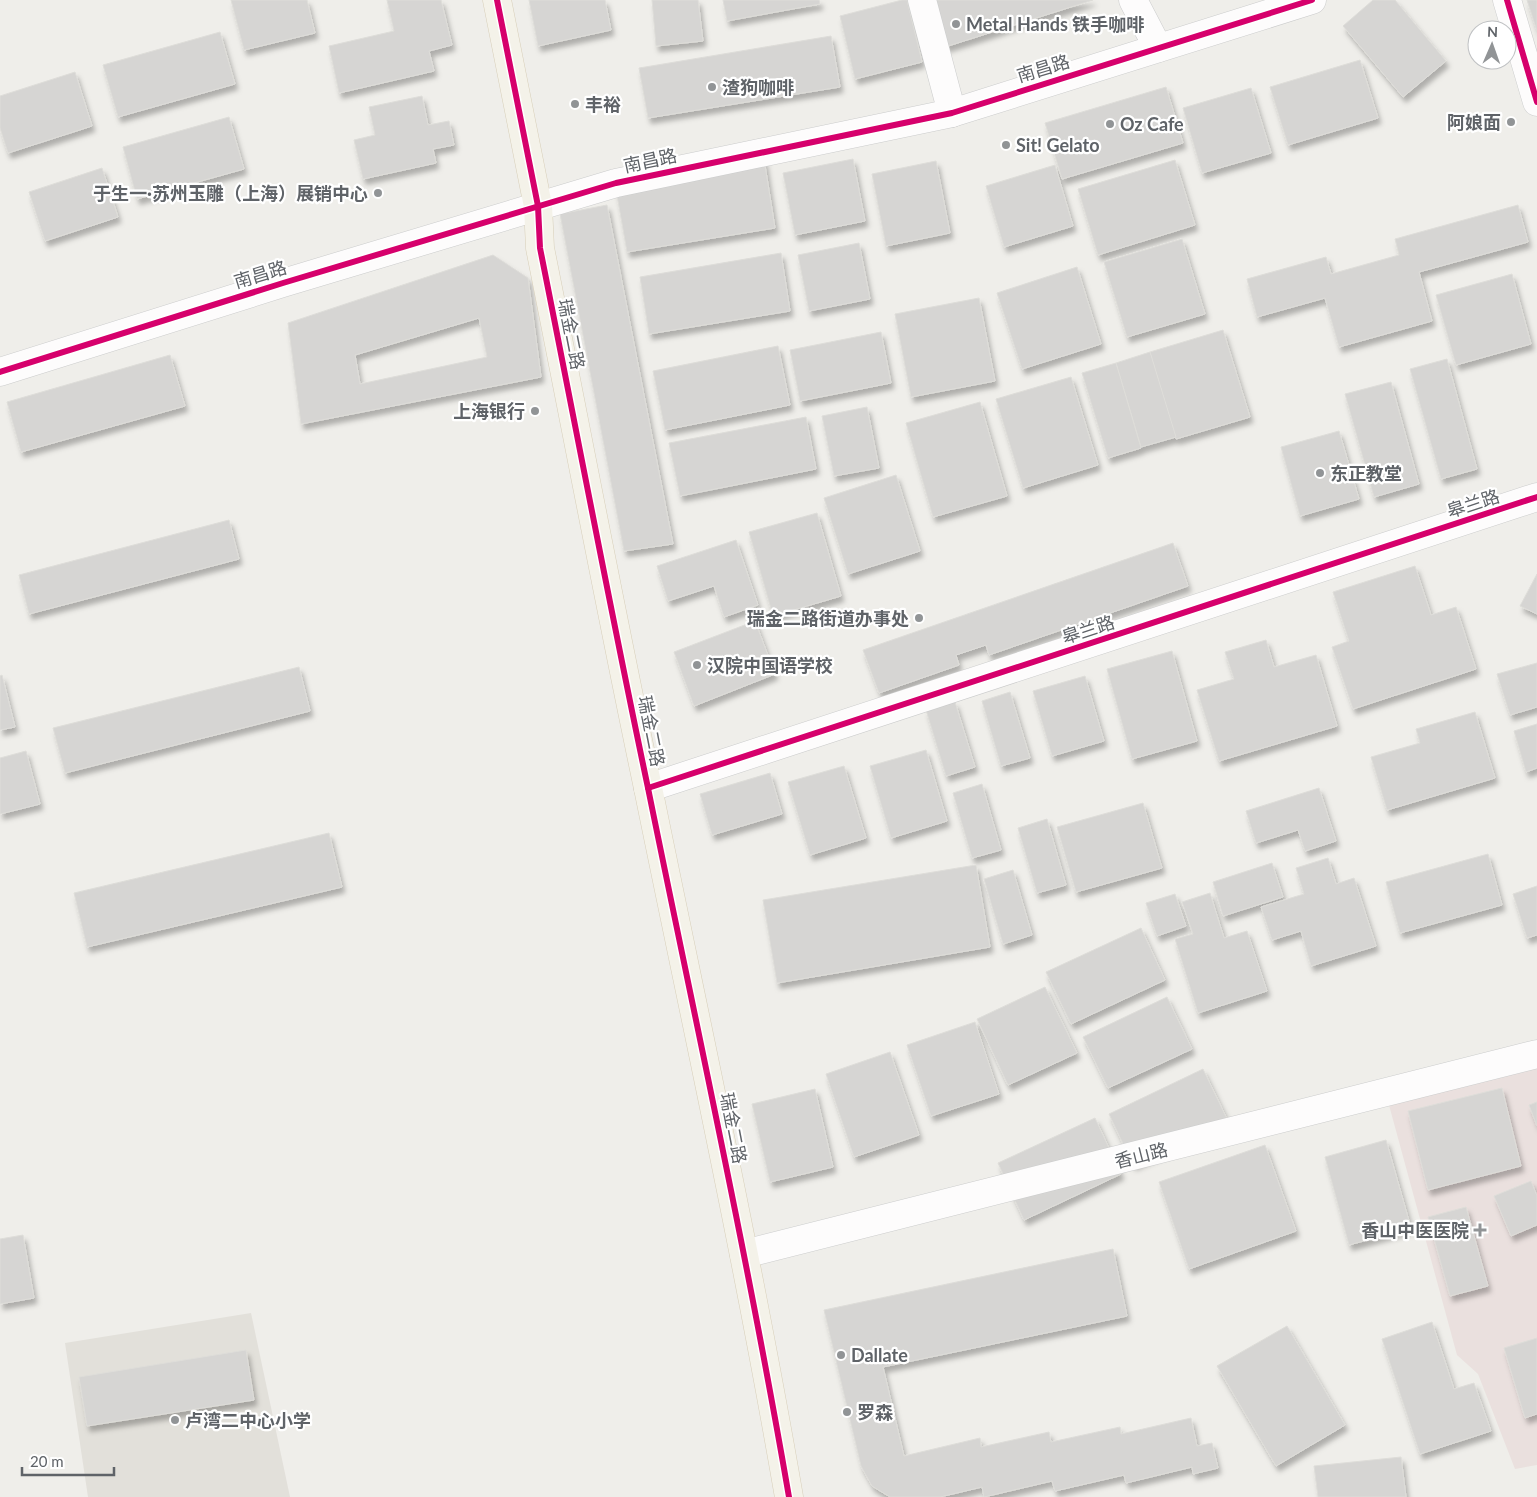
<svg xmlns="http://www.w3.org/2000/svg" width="1537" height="1497" font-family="Lato,'Noto Sans SC',sans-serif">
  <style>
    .education { fill: #e2e0da }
    .medical { fill: #eae0de }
    .building { fill: #d6d5d3; stroke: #deddd9; fill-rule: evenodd; filter: url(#shadow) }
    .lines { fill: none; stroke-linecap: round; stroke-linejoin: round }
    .minor-casing { stroke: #cbcccc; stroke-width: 29 }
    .major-casing { stroke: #d7ceb8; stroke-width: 29 }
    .minor { stroke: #fdfcfc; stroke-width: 28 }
    .major { stroke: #f4f2e9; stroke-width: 28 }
    .cycleway-casing { stroke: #fff; stroke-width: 9 }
    .cycleway { stroke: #d6006c; stroke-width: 6 }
    .poi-dot { fill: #919496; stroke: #fff; stroke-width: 2 }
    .labels { text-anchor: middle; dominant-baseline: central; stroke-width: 4.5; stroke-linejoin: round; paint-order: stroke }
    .poi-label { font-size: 18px; font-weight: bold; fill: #5f6368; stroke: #fff; text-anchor: start }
    .street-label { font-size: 18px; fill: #5f6368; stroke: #fff }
  </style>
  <defs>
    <filter id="shadow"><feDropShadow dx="3" dy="5.5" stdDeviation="2.5" flood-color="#0004"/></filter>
  </defs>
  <rect width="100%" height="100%" fill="#efeeea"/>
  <!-- education -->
  <path class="education" d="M251 1313 290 1497H88L65 1343Z"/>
  <!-- medical -->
  <path class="medical" d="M1537 1066V1465L1515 1469 1478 1374 1457 1355 1389 1105Z"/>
  <!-- building -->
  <g class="building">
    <path d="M231 0H307L315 33 244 50Z"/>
    <path d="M387 0H441L452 45 429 51 434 71 339 93 329 46 394 31Z"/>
    <path d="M529 0H605L611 30 538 46Z"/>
    <path d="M652 0H698L703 41 656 46Z"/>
    <path d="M723 0H819L820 4 727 21Z"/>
    <path d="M902 0H907L922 62 855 79 840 16Z"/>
    <path d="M929 0H1093L945 47Z"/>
    <path d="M1373 0H1395L1446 61 1403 97 1343 26Z"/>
    <path d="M1527 0H1537V31Z"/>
    <path d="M220 32 235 84 118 117 103 65Z"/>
    <path d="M831 36 840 87 648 118 639 68Z"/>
    <path d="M1360 60 1378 118 1288 145 1270 87Z"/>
    <path d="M75 72 92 126 8 153 0 128V96Z"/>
    <path d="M1166 87 1183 143 1062 179 1045 123Z"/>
    <path d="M1251 88 1271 153 1202 173 1183 108Z"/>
    <path d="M422 96 428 125 449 121 454 145 433 149 436 163 363 179 354 140 375 135 369 107Z"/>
    <path d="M229 117 244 169 137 199 123 147Z"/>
    <path d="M764 159 775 228 627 252 615 184Z"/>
    <path d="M853 159 865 221 795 235 783 173Z"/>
    <path d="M1175 160 1195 225 1098 255 1078 189Z"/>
    <path d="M936 161 950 233 886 246 872 174Z"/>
    <path d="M1055 165 1073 226 1004 247 986 186Z"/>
    <path d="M102 168 118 217 45 241 29 192Z"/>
    <path d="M607 205 673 544 624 551 560 214Z"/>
    <path d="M1518 205 1528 242 1419 272 1432 321 1339 347 1325 298 1257 317 1247 279 1326 257 1331 274 1399 255 1395 239Z"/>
    <path d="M1182 239 1205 314 1127 337 1104 262Z"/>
    <path d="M859 243 870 299 809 311 798 255Z"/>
    <path d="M781 253 790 311 649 334 640 277Z"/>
    <path d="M493 255 528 278 541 377 301 424 288 323ZM479 318 487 357 360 384 355 355Z"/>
    <path d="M1077 267 1101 344 1022 369 997 293Z"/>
    <path d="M1512 274 1531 344 1456 365 1436 295Z"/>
    <path d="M979 298 995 381 911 397 895 314Z"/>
    <path d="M1223 330 1250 417 1176 439 1150 352Z"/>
    <path d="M881 332 891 383 800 401 790 350Z"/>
    <path d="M778 346 790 405 665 430 653 371Z"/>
    <path d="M1150 352 1176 437 1141 447 1116 363Z"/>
    <path d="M170 355 185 406 21 452 7 402Z"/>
    <path d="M1447 359 1477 469 1441 479 1410 369Z"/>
    <path d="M1116 363 1141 448 1108 458 1082 373Z"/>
    <path d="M1071 377 1098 465 1023 488 996 399Z"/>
    <path d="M1391 382 1419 484 1374 497 1345 394Z"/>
    <path d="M980 402 1007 496 933 517 906 423Z"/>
    <path d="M867 407 879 468 834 476 822 416Z"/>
    <path d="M806 417 816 469 680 496 669 443Z"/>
    <path d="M1339 431 1359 499 1300 516 1281 447Z"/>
    <path d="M896 475 920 551 848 574 824 498Z"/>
    <path d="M817 513 841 596 773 616 749 532Z"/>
    <path d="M229 520 239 559 29 614 19 575Z"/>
    <path d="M736 540 758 605 724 617 714 586 668 601 657 566Z"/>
    <path d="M1173 543 1188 586 989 655 986 645 956 655 959 665 879 693 863 650Z"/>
    <path d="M1415 566 1431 615 1456 607 1476 669 1353 709 1332 647 1349 641 1333 592Z"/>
    <path d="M1537 574V614L1520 606Z"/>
    <path d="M755 621 775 674 694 706 674 652Z"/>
    <path d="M1266 640 1274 667 1316 655 1337 726 1219 761 1197 690 1234 679 1225 652Z"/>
    <path d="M1172 651 1197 741 1132 759 1107 669Z"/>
    <path d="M1537 663V707L1510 715 1497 674Z"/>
    <path d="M299 667 310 711 65 773 53 728Z"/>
    <path d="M2 675 15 727 0 730V676Z"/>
    <path d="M1085 676 1104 741 1052 756 1033 691Z"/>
    <path d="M1010 692 1030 758 1001 766 982 701Z"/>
    <path d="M955 702 975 767 946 776 926 710Z"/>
    <path d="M1475 712 1495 778 1387 810 1371 757 1420 743 1416 729Z"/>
    <path d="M1537 724V768L1526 772 1514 731Z"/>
    <path d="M926 750 947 821 891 838 870 766Z"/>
    <path d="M26 751 40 804 0 814V758Z"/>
    <path d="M844 766 866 838 810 855 788 782Z"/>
    <path d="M770 773 782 814 712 835 700 794Z"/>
    <path d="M982 784 1001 850 972 858 953 793Z"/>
    <path d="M1319 788 1336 841 1305 851 1298 830 1256 843 1246 811Z"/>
    <path d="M1143 803 1162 868 1076 892 1057 827Z"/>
    <path d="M1047 819 1066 885 1037 893 1018 828Z"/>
    <path d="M329 833 342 887 87 947 74 893Z"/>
    <path d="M1488 854 1502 905 1400 933 1386 882Z"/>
    <path d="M1328 858 1336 884 1354 878 1376 946 1311 966 1301 931 1272 940 1261 907 1304 894 1296 868Z"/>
    <path d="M1272 863 1283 897 1223 916 1213 882Z"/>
    <path d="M976 865 990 947 777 983 763 900Z"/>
    <path d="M1013 870 1032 935 1003 944 984 879Z"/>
    <path d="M1537 886V935L1527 938 1513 894Z"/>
    <path d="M1210 893 1224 938 1247 931 1267 991 1198 1013 1175 939 1193 934 1182 902Z"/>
    <path d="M1175 894 1186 926 1157 936 1146 903Z"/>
    <path d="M1141 928 1165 980 1071 1024 1046 972Z"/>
    <path d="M1045 987 1077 1053 1008 1085 977 1019Z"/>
    <path d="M1167 997 1192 1049 1108 1088 1083 1037Z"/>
    <path d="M975 1022 999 1094 931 1116 907 1045Z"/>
    <path d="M890 1052 919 1135 854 1157 826 1074Z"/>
    <path d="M1203 1069 1228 1121 1133 1165 1109 1114Z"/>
    <path d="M1502 1088 1521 1166 1428 1190 1408 1111Z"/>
    <path d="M815 1089 833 1167 770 1182 752 1104Z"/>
    <path d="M1537 1102V1126L1529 1105Z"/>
    <path d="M1095 1118 1121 1174 1024 1220 998 1163Z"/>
    <path d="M1386 1140 1411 1228 1349 1245 1325 1157Z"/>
    <path d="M1265 1145 1296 1231 1189 1269 1159 1182Z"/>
    <path d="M1531 1181 1537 1196V1225L1511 1236 1494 1196Z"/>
    <path d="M1466 1207 1488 1286 1450 1296 1428 1217Z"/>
    <path d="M23 1235 34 1298 0 1304V1239Z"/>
    <path d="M1113 1249 1127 1316 883 1367 904 1456 980 1438 981 1447 1049 1432 1051 1442 1120 1427 1121 1434 1191 1418 1197 1446 1212 1443 1218 1468 1193 1474 1192 1467 1126 1483 1124 1475 1055 1491 1052 1481 984 1497 982 1487 940 1497H890L872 1486 861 1466 824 1310Z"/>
    <path d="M1432 1322 1454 1389 1474 1383 1491 1431 1420 1454 1382 1339Z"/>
    <path d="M1287 1326 1345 1425 1276 1466 1217 1366Z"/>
    <path d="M1537 1338V1414L1525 1418 1504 1348Z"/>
    <path d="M246 1350 254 1400 87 1426 79 1377Z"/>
    <path d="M1401 1457 1406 1497H1318L1314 1466Z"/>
  </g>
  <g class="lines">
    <defs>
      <g id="minor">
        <path d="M922 0 952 113"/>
        <path d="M1133 0 1158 48"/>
        <path d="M1507 0 1537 102"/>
        <path d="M0 372 283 283 616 183 952 113 1312 0"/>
        <path d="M648 788 1537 497"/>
        <path d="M744 1254 1537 1054"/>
      </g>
      <path id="major" d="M497 0 538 206 540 248C576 428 610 608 648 788 696 1024 748 1259 789 1497"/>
    </defs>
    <!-- minor casing -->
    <use href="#minor" class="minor-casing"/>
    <!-- major casing -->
    <use href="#major" class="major-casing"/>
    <!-- minor -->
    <use href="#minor" class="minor"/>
    <!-- major -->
    <use href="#major" class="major"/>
    <defs>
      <g id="cycleway">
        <path d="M497 0 538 206 540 248C576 428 610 608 648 788 696 1024 748 1259 789 1497"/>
        <path d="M1507 0 1537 102"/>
        <path d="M0 372 283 283 616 183 952 113 1312 0"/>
        <path d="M648 788 1537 497"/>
      </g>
    </defs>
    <!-- cycleway casing -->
    <use href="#cycleway" class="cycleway-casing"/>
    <!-- cycleway -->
    <use href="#cycleway" class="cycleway"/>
  </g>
  <!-- markers -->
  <g class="poi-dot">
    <circle cx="956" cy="24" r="5"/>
    <circle cx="712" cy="87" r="5"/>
    <circle cx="575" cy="104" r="5"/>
    <circle cx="1511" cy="122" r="5"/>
    <circle cx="1110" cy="124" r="5"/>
    <circle cx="1006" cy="145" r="5"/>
    <circle cx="378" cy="193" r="5"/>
    <circle cx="535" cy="411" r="5"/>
    <circle cx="1320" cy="473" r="5"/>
    <circle cx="919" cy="618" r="5"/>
    <circle cx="697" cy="665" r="5"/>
    <path d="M1477.5 1222.5h5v5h5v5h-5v5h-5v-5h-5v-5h5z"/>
    <circle cx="841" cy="1355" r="5"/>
    <circle cx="847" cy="1412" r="5"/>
    <circle cx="175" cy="1420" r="5"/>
  </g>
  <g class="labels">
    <!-- poi labels -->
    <g class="poi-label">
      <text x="966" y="24">Metal Hands 铁手咖啡</text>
      <text x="722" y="87">渣狗咖啡</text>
      <text x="585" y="104">丰裕</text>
      <text x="1501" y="122" text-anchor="end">阿娘面</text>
      <text x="1120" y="124">Oz Cafe</text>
      <text x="1016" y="145">Sit! Gelato</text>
      <text x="368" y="193" text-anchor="end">于生一·苏州玉雕（上海）展销中心</text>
      <text x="525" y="411" text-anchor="end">上海银行</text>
      <text x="1330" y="473">东正教堂</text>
      <text x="909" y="618" text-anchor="end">瑞金二路街道办事处</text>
      <text x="707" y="665">汉院中国语学校</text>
      <text x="1469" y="1230" text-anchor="end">香山中医医院</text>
      <text x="851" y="1355">Dallate</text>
      <text x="857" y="1412">罗森</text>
      <text x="185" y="1420">卢湾二中心小学</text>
    </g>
    <!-- street labels -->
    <g class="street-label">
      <text transform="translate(1043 68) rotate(-17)">南昌路</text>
      <text transform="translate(650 160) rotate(-12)">南昌路</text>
      <text transform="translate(260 274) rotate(-17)">南昌路</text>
      <text transform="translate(572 334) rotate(79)">瑞金二路</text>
      <text transform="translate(1473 503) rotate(-18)">皋兰路</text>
      <text transform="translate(1088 629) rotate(-18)">皋兰路</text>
      <text transform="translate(652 731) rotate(79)">瑞金二路</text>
      <text transform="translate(734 1128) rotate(79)">瑞金二路</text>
      <text transform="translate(1141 1155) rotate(-14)">香山路</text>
    </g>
  </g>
  <!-- north arrow -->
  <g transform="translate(1492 45) rotate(2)"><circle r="24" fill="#ffffff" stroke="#bfc1c3"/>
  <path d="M0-4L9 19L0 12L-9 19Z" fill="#919496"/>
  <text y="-8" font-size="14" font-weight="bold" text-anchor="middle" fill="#5f6368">N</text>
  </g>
  <!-- scale -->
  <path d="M22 1467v8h92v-8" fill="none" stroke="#5f6368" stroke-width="2.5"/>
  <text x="30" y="1467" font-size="15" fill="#5f6368" stroke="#ffffff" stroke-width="4" paint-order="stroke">20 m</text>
</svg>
